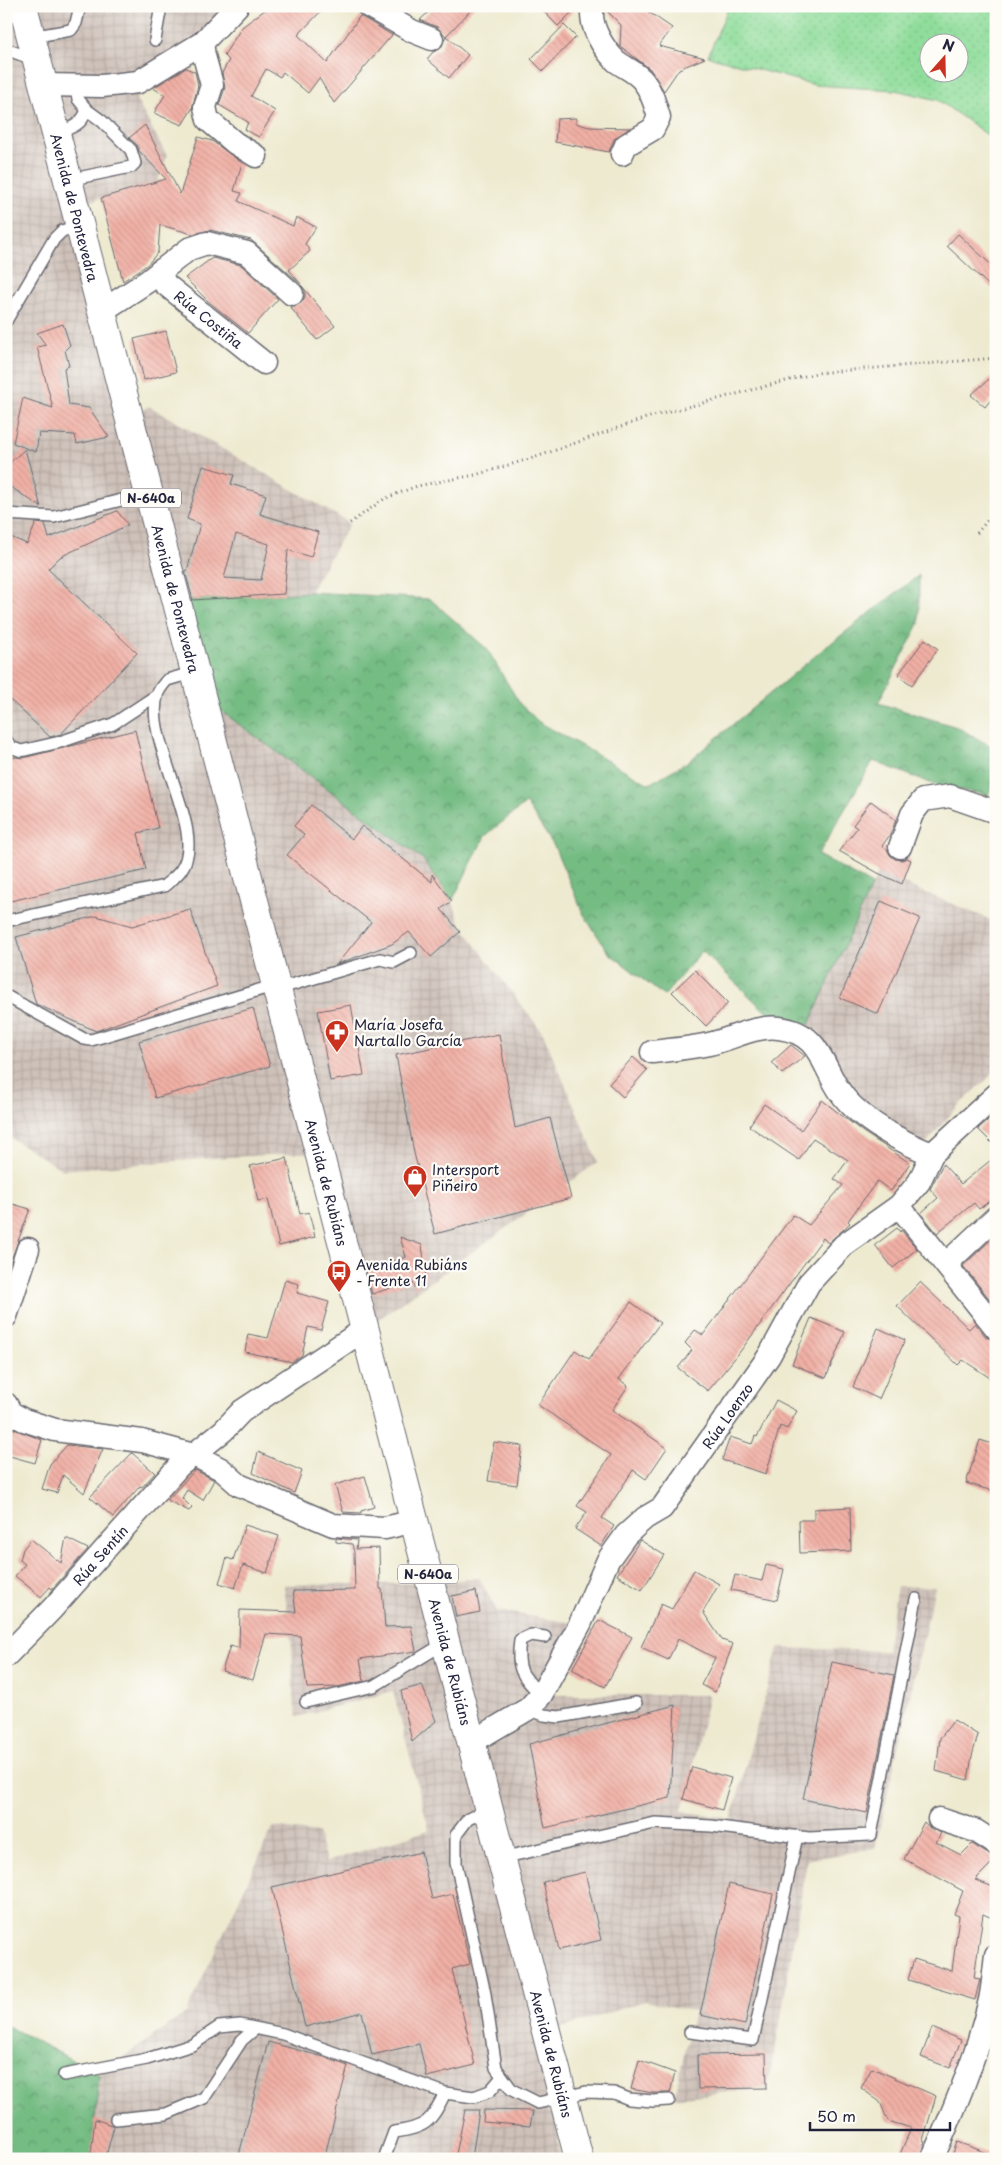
<svg xmlns="http://www.w3.org/2000/svg" width="1002" height="2165" font-family="'Playpen Sans',sans-serif">
  <style>
    .industrial { fill: url(#industrial-grid) }
    .grass { fill: url(#grass-dots); stroke: #59806b; fill-rule: evenodd }
    .forest { fill: url(#forest-crowns); stroke: #4b6f5f }
    .building { fill: url(#building-back-hatch); fill-rule: evenodd }
    .lines { fill: none; stroke-linecap: round; stroke-linejoin: round }
    .service-casing { stroke: #69686f; stroke-width: 14 }
    .minor-casing { stroke: #69686f; stroke-width: 25 }
    .primary-casing { stroke: #69686f; stroke-width: 30 }
    .path { stroke: #69686f; stroke-width: 3; stroke-dasharray: 1 4; stroke-linecap: butt }
    .service { stroke: #fff; stroke-width: 11 }
    .minor { stroke: #fff; stroke-width: 22 }
    .primary { stroke: #fff; stroke-width: 28 }
    .labels { text-anchor: middle; dominant-baseline: central; stroke-width: 4.5; stroke-linejoin: round; paint-order: stroke }
    .shield { fill: #fdfcf7; stroke: #646373; stroke-width: 1 }
    .shield-label { font-size: 12px; font-weight: bold; fill: #22223b }
    .street-label { font-size: 14px; fill: #22223b; stroke: #fdfcf7 }
    .poi-label { font-size: 14px; fill: #22223b; stroke: #fdfcf7; text-anchor: start }
  </style>
  <defs>
    <pattern id="industrial-grid" width="8" height="8" patternUnits="userSpaceOnUse" patternTransform="scale(1.25)"><rect width="8" height="8" fill="#cec1b9"/><path d="M0 4h8M4 0v8" fill="none" stroke="#b1a6a0"/></pattern>
    <pattern id="grass-dots" width="8" height="8" patternUnits="userSpaceOnUse" patternTransform="scale(1.25)"><rect width="8" height="8" fill="#90dd9b"/><path d="M2 2h.1M6 6h.1" fill="none" stroke="#7cbd86" stroke-width="1.8" stroke-linecap="round"/></pattern>
    <pattern id="forest-crowns" width="20" height="18" patternUnits="userSpaceOnUse" patternTransform="scale(1.25)"><rect width="20" height="18" fill="#74bc83"/><path d="M2 6a3 3 0 1 1 6 0M12 15a3 3 0 1 1 6 0" fill="none" stroke="#5f986c"/></pattern>
    <pattern id="building-back-hatch" width="6" height="6" patternUnits="userSpaceOnUse" patternTransform="scale(1.25)"><rect width="6" height="6" fill="#f1b0a5"/><path d="M-1 5l2 2M0 0l6 6M5-1l2 2" fill="none" stroke="#ce978f"/></pattern>
  </defs>
  <rect width="100%" height="100%" fill="#fdfcf7"/>
  <filter id="ink" filterUnits="userSpaceOnUse"><feTurbulence type="fractalNoise" baseFrequency=".02" numOctaves="2"/><feDisplacementMap in="SourceGraphic" scale="10" xChannelSelector="R" yChannelSelector="G"/><feConvolveMatrix kernelMatrix="1 2 1 2 8 2 1 2 1" color-interpolation-filters="sRGB"/></filter>
  <filter id="wash" filterUnits="userSpaceOnUse"><feTurbulence type="fractalNoise" baseFrequency=".0096" numOctaves="4" result="noise"/><feDisplacementMap in="SourceGraphic" scale="20" xChannelSelector="R" yChannelSelector="G"/><feGaussianBlur stdDeviation="1.12" result="paint"/><feColorMatrix in="noise" values="0 0 0 0 0 0 0 0 0 0 0 0 0 0 0 0 0 1.4 0 .05"/><feComposite in="paint" operator="in"/></filter>
  <g filter="url(#wash)">
    <rect width="100%" height="100%" fill="#eeead0"/>
    <!-- industrial -->
    <g class="industrial">
      <path d="M6 6H237L231 14 136 99 167 156 158 181 75 206 131 420 149 406 350 523 310 592 177 601 202 697 423 859 452 901 462 927 543 1033 598 1162 365 1329 319 1152 215 1158 63 1170 6 1135Z"/>
      <path d="M878 873 996 922V1071L957 1107 924 1146 894 1129 859 1099 839 1075 820 1033 809 1025Z"/>
      <path d="M479 1578 497 1611 580 1624 541 1695H709L682 1811 731 1819 778 1648 887 1651 897 1586 935 1587 875 1848 807 1860 778 2035 767 2088 674 2098 694 2011 645 2001 547 2033 561 2159H91L99 2074 186 2013 273 1827 318 1833 326 1862 429 1830 393 1691 297 1717 293 1695 292 1649 284 1585 431 1583Z"/>
    </g>
    <!-- grass -->
    <path class="grass" d="M729 6H759L776 9 778 6H996V141L938 100 895 90 815 85 708 56ZM930 42H960V72H930Z"/>
    <!-- forest -->
    <g class="forest">
      <path d="M919 575V624L878 703 957 727 996 749V776L988 795 938 786 873 761 818 855 872 885 809 1025 764 1010 702 951 664 996 608 952 583 913 554 846 526 803 485 836 452 901 423 859 202 697 177 601 310 592 430 599 487 649 520 704 539 722 649 784 689 761 821 651Z"/>
      <path d="M6 2025 99 2074 91 2159H6Z"/>
    </g>
    <g id="blocks">
      <!-- building -->
      <g class="building">
        <path d="M270 6H326L298 35 327 63 360 16 392 35 334 103 319 78 308 93 283 72 280 77 266 69 251 96 275 111 259 137 245 130 248 122 219 105 225 88 222 73 229 60 224 55 242 27Z"/>
        <path d="M435 6H475L446 36 437 27 420 20Z"/>
        <path d="M538 6H578L558 26Z"/>
        <path d="M606 6H640L672 28 659 46 705 58 679 69 664 91 650 69 620 46 621 25 606 10Z"/>
        <path d="M564 25 576 37 543 71 531 59Z"/>
        <path d="M446 36 468 55 449 78 427 59 433 52 440 49Z"/>
        <path d="M186 68 195 72 198 85 192 109 182 125 154 113 165 95 153 88Z"/>
        <path d="M576 118V123L589 127 630 128 614 139 609 152 555 142 557 119Z"/>
        <path d="M145 125 180 194 198 137 212 141 242 163 234 191 242 193 238 201 293 226 296 217 316 227 305 244 310 251 289 270 301 284 251 240 210 230 193 234 160 225 158 252 147 265 123 281 101 198 166 179 139 151 137 145 129 138Z"/>
        <path d="M958 234 996 269V292L947 246Z"/>
        <path d="M212 258 241 265 278 299 248 333 209 302 185 278Z"/>
        <path d="M301 285 335 326 317 340 290 307 301 303 305 297V290Z"/>
        <path d="M63 324 70 345 65 350 69 366 64 368 69 405 89 408 109 437 77 444 75 435 39 433 36 452 13 443 23 398 53 408 37 347 46 345 37 333Z"/>
        <path d="M166 331 176 372 144 380 134 339Z"/>
        <path d="M996 373V393L985 407 971 395Z"/>
        <path d="M25 449 41 507 6 484V466Z"/>
        <path d="M203 466 234 475 231 484 266 495 260 514 318 532 311 557 288 550 284 594 193 600 185 571H187L200 524 187 519ZM236 534 269 544 261 580 224 578Z"/>
        <path d="M117 511 128 525 60 557 48 569 137 653 61 734 50 737 6 696V535L27 544 36 523 45 524 49 538Z"/>
        <path d="M925 639 938 649 912 685 898 675Z"/>
        <path d="M135 730 158 828 138 833 146 870 6 902V759L16 757 23 758Z"/>
        <path d="M871 801 896 820 890 835 882 846 887 849 890 855 895 859 902 860 907 858 911 860 902 884 878 873 839 851 857 828 853 825Z"/>
        <path d="M311 805 352 839 362 826 432 882V874L452 901 441 909 460 932 431 957 409 932 392 944 337 964 371 922 287 855 304 835 294 826Z"/>
        <path d="M881 901 920 918 878 1014 840 998Z"/>
        <path d="M190 909 217 986 96 1031 36 1004 16 937 96 916 132 926Z"/>
        <path d="M695 970 728 1003 706 1026 672 992Z"/>
        <path d="M351 1005 364 1075 330 1081 318 1011Z"/>
        <path d="M253 1008 270 1066 155 1098 139 1041Z"/>
        <path d="M499 1034 515 1128 550 1118 571 1198 435 1234 414 1153 396 1055Z"/>
        <path d="M791 1045 805 1056 782 1074 772 1062Z"/>
        <path d="M633 1057 647 1070 623 1097 609 1084Z"/>
        <path d="M822 1100 863 1132 910 1163 891 1191 877 1181 848 1221 850 1223 845 1228 828 1243 823 1238 739 1353 708 1391 678 1368 692 1350 685 1343 695 1330 703 1335 793 1215 809 1225 843 1185 834 1179 848 1160 813 1138 799 1160 749 1126 764 1104 801 1130Z"/>
        <path d="M996 1113V1147L978 1129Z"/>
        <path d="M996 1156V1196L979 1209 974 1203 937 1233 921 1213 938 1198 930 1189 943 1164 961 1184Z"/>
        <path d="M287 1158 300 1214 309 1212 315 1237 279 1246 268 1199 258 1201 250 1166Z"/>
        <path d="M6 1202 30 1209 6 1273Z"/>
        <path d="M897 1228 900 1232 901 1230 917 1249 893 1268 875 1245Z"/>
        <path d="M996 1235V1307L963 1266Z"/>
        <path d="M400 1237 422 1245 426 1276 415 1288 413 1281 372 1294 366 1270 406 1257Z"/>
        <path d="M285 1280 299 1284 297 1293 329 1302 321 1330 308 1327 302 1355 292 1362 245 1352 248 1334 268 1338Z"/>
        <path d="M920 1282 969 1329 975 1323 986 1337 996 1341V1382L963 1360 958 1365 897 1306Z"/>
        <path d="M631 1302 660 1323 619 1379 628 1386 612 1410 667 1448 646 1479 633 1470 602 1518 614 1526 601 1546 575 1529 587 1512 577 1506 611 1455 538 1405 575 1350 589 1359Z"/>
        <path d="M811 1318 845 1332 826 1378 792 1364Z"/>
        <path d="M878 1328 905 1340 879 1399 853 1387Z"/>
        <path d="M776 1400 797 1411 787 1429 780 1426 766 1474 722 1460 730 1437 752 1444 755 1436 757 1437Z"/>
        <path d="M9 1427 42 1440 35 1463 6 1455V1435Z"/>
        <path d="M980 1440 996 1445V1492L966 1483Z"/>
        <path d="M494 1442 522 1446 517 1485 488 1481Z"/>
        <path d="M67 1445 103 1449 84 1493 63 1475 57 1493 42 1489 50 1464Z"/>
        <path d="M258 1452 302 1471 294 1493 253 1473Z"/>
        <path d="M132 1453 155 1473 142 1487 140 1486 113 1517 90 1497Z"/>
        <path d="M195 1470 214 1480 203 1500 187 1490 182 1498 192 1508 189 1511 167 1500Z"/>
        <path d="M365 1476 374 1507 361 1511V1513L343 1512 335 1485Z"/>
        <path d="M850 1507 851 1551 800 1553 799 1520H814V1509Z"/>
        <path d="M245 1525 279 1536 267 1573 243 1565 235 1588 219 1583 227 1558 233 1560Z"/>
        <path d="M66 1538 88 1549 52 1589 50 1587 41 1597 15 1576 25 1564 20 1560 23 1549 31 1539 61 1563Z"/>
        <path d="M336 1538 357 1540 356 1549 379 1548 380 1589H382L385 1627 411 1626 416 1651 360 1659 364 1681 337 1687 307 1688 300 1636 266 1634 253 1680 222 1671 230 1646 239 1648 240 1610 296 1612 293 1591 355 1590 354 1552 352 1544 336 1542Z"/>
        <path d="M640 1540 664 1555 642 1590 617 1575Z"/>
        <path d="M766 1565 784 1569 777 1600 731 1590 735 1575 762 1581Z"/>
        <path d="M694 1570 719 1584 703 1612 722 1640 733 1644 715 1692 701 1685 715 1658 678 1639 668 1660 641 1647 661 1604 672 1609Z"/>
        <path d="M476 1591 480 1612 456 1617 452 1596Z"/>
        <path d="M599 1620 632 1637 605 1687 572 1669Z"/>
        <path d="M832 1662 894 1675 867 1813 803 1799Z"/>
        <path d="M422 1685 436 1721 412 1742 401 1691Z"/>
        <path d="M675 1705 670 1798 545 1828 529 1744Z"/>
        <path d="M954 1720 978 1735 972 1756 968 1780 936 1771 940 1738Z"/>
        <path d="M692 1767 731 1778 722 1810 683 1799Z"/>
        <path d="M924 1822 930 1828 941 1833 936 1842 961 1855 972 1844 996 1859 975 1880 996 1888V1908L992 1918 983 1914 974 1978 980 1979 975 2000 908 1980 914 1959 952 1971 959 1916 954 1914 963 1891 904 1859Z"/>
        <path d="M421 1852 432 1899 453 1894 470 1964 452 1969 475 2065 427 2077 419 2044 372 2055 362 2012 305 2027 272 1887Z"/>
        <path d="M585 1872 601 1940 559 1950 543 1882Z"/>
        <path d="M729 1884 773 1894 745 2025 700 2015Z"/>
        <path d="M932 2028 961 2040 950 2068 921 2057Z"/>
        <path d="M268 2042 324 2057 348 2066 324 2159H238Z"/>
        <path d="M766 2054 767 2088 698 2089 697 2055Z"/>
        <path d="M639 2060 675 2073 670 2093H653L631 2089Z"/>
        <path d="M872 2068 936 2096 923 2140 925 2141 919 2159H898L911 2128 888 2121 880 2102 861 2088Z"/>
        <path d="M465 2110H479L472 2159H455Z"/>
        <path d="M484 2110 533 2111 530 2126 483 2122Z"/>
        <path d="M95 2119 114 2126 106 2156 91 2153Z"/>
        <path d="M957 2142 996 2156V2159H951Z"/>
      </g>
    </g>
  </g>
  <g filter="url(#ink)">
    <use href="#blocks" fill-opacity="0" stroke="#69686f" stroke-width="1"/>
    <g class="lines">
      <defs>
        <g id="service">
          <path d="M31 37 71 30 76 23 80 6"/>
          <path d="M155 40 161 6"/>
          <path d="M6 49 35 60"/>
          <path d="M56 133C71 128 81 126 87 110"/>
          <path d="M68 180 131 167 135 163 131 150 102 121 87 110 78 99 75 84"/>
          <path d="M6 321 54 239 62 231 80 225"/>
          <path d="M6 514 54 517 149 493"/>
          <path d="M6 740 11 747 21 751 60 742 113 724 157 695"/>
          <path d="M6 921 164 886C170 881 177 876 181 870 209 832 144 743 157 696 158 690 163 685 167 680L195 672"/>
          <path d="M277 989 380 959 394 962 411 953"/>
          <path d="M6 996 84 1039 91 1040 276 985"/>
          <path d="M541 1695C521 1675 516 1669 520 1640L531 1635 545 1637"/>
          <path d="M306 1702 374 1686 445 1643"/>
          <path d="M528 1709 544 1715 559 1717 636 1703"/>
          <path d="M489 1809 468 1819 456 1835V1863L485 1994 496 2068 512 2090 538 2103 586 2092 614 2093 629 2099 653 2101 669 2100"/>
          <path d="M502 1858 655 1823 711 1826 809 1838 871 1835 916 1599"/>
          <path d="M690 2032 753 2040 797 1836"/>
          <path d="M64 2075 147 2059 192 2045 219 2027 240 2025 283 2034 445 2093 474 2097 490 2091 502 2077"/>
          <path d="M116 2119 166 2114 204 2098 242 2040 255 2029"/>
          <path d="M384 2159 394 2132C426 2128 431 2122 445 2093"/>
        </g>
        <g id="minor">
          <path d="M368 6 412 31 432 39"/>
          <path d="M593 6C588 25 603 48 616 61 625 68 637 72 644 82 652 92 655 105 659 117L653 129 626 145 622 154"/>
          <path d="M202 43 204 56 212 85 205 107 208 120 235 143 256 156"/>
          <path d="M44 85 102 86 138 82 202 43 237 6"/>
          <path id="s1" d="M160 271 165 284 264 363"/>
          <path d="M102 311 148 281 189 249 207 243 247 253 292 294"/>
          <path d="M900 847 912 814 923 800 950 796 996 812"/>
          <path d="M652 1052C671 1050 690 1048 709 1044 732 1039 755 1025 779 1028 821 1033 821 1065 841 1093 859 1119 903 1143 932 1154"/>
          <path d="M899 1206 996 1328"/>
          <path d="M946 1264 996 1217"/>
          <path d="M6 1316 28 1249"/>
          <path d="M6 1404 11 1413 24 1420 55 1430 142 1441 194 1455 221 1469 239 1485 333 1525 385 1528 415 1521"/>
          <path id="s2" d="M6 1656 52 1609 179 1466 223 1431 242 1411 365 1329"/>
          <path id="s3" d="M472 1742 528 1709 541 1695 580 1624 608 1560 626 1535 645 1518 662 1508 769 1356 809 1283 844 1245 899 1206 919 1182 932 1154 996 1095"/>
          <path d="M939 1819 976 1831 996 1844"/>
          <path d="M932 2159C955 2108 977 2055 990 2000 993 1986 994 1970 996 1955"/>
        </g>
        <g id="primary">
          <path id="s4" d="M23 6 579 2159"/>
        </g>
      </defs>
      <!-- service casing -->
      <use href="#service" class="service-casing"/>
      <!-- minor casing -->
      <use href="#minor" class="minor-casing"/>
      <!-- primary casing -->
      <use href="#primary" class="primary-casing"/>
      <!-- path -->
      <g class="path">
        <path d="M350 523 384 499 417 486 475 475 536 457 646 418 759 388 816 373 996 358"/>
        <path d="M977 533 996 510"/>
      </g>
      <!-- service -->
      <use href="#service" class="service"/>
      <!-- minor -->
      <use href="#minor" class="minor"/>
      <!-- primary -->
      <use href="#primary" class="primary"/>
    </g>
  </g>
  <!-- icons -->
  <defs>
    <symbol id="pharmacy-pin" viewBox="-11 -11 22 30"><path d="M0 17L-7.5 6A9.5 9.5 0 1 1 7.5 6Z" fill="#c8321e" stroke="#fdfcf7"/><path d="M-2-6h4v4h4v4h-4v4h-4v-4h-4v-4h4Z" fill="#fff"/></symbol>
    <symbol id="shop-pin" viewBox="-11 -11 22 30"><path d="M0 17L-7.5 6A9.5 9.5 0 1 1 7.5 6Z" fill="#c8321e" stroke="#fdfcf7"/><path d="M-5-2.5h2.3a2.7 3.5 0 0 1 5.4 0H5L5.5 6h-11ZM-1.5-2.5h3a1.5 2.3 0 0 0-3 0Z" fill="#fff"/></symbol>
    <symbol id="bus-pin" viewBox="-11 -11 22 30"><path d="M0 17L-7.5 6A9.5 9.5 0 1 1 7.5 6Z" fill="#c8321e" stroke="#fdfcf7"/><path d="M-5-6H5V4H4V6H2V4H-2V6H-4V4H-5ZM-3.5-4V0h7V-4ZM-3.5 1.2v1.5H-2V1.2ZM2 1.2v1.5H3.5V1.2Z" fill="#fff"/></symbol>
  </defs>
  <g fill-rule="evenodd">
    <use href="#pharmacy-pin" x="323" y="1018" width="28" height="38"/>
    <use href="#shop-pin" x="401" y="1163" width="28" height="38"/>
    <use href="#bus-pin" x="325" y="1258" width="28" height="38"/>
  </g>
  <g class="labels">
    <!-- shield labels -->
    <g class="shield">
      <rect x="121" y="488.5" width="60" height="19" rx="4"/>
      <rect x="398" y="1564.5" width="60" height="19" rx="4"/>
    </g>
    <g class="shield-label">
      <text x="151" y="498">N-640a</text>
      <text x="428" y="1574">N-640a</text>
    </g>
    <!-- street labels -->
    <g class="street-label">
      <text stroke="none"><textPath href="#s4" startOffset="208">Avenida de Pontevedra</textPath></text>
      <text stroke="none"><textPath href="#s1" startOffset="70">Rúa Costiña</textPath></text>
      <text stroke="none"><textPath href="#s4" startOffset="612">Avenida de Pontevedra</textPath></text>
      <text stroke="none"><textPath href="#s4" startOffset="1215">Avenida de Rubiáns</textPath></text>
      <text stroke="none"><textPath href="#s3" startOffset="424">Rúa Loenzo</textPath></text>
      <text stroke="none"><textPath href="#s2" startOffset="138">Rúa Sentín</textPath></text>
      <text stroke="none"><textPath href="#s4" startOffset="1710">Avenida de Rubiáns</textPath></text>
      <text stroke="none"><textPath href="#s4" startOffset="2115">Avenida de Rubiáns</textPath></text>
    </g>
    <!-- poi labels -->
    <g class="poi-label">
      <text x="354" y="1024">María Josefa<tspan x="354" dy="16">Nartallo García</tspan></text>
      <text x="432" y="1169">Intersport<tspan x="432" dy="16">Piñeiro</tspan></text>
      <text x="356" y="1264">Avenida Rubiáns<tspan x="356" dy="16">- Frente 11</tspan></text>
    </g>
  </g>
  <!-- margin -->
  <rect width="1002" height="2165" fill="none" stroke="#fdfcf7" stroke-width="25"/>
  <!-- north arrow -->
  <g transform="translate(944 58) rotate(20)"><circle r="24" fill="#fdfcf7" stroke="#a5a5ac"/>
  <path d="M0-4L9 19L0 12L-9 19Z" fill="#c8321e"/>
  <text y="-8" font-size="14" font-weight="bold" text-anchor="middle" fill="#22223b">N</text>
  </g>
  <!-- scale -->
  <path d="M810 2122v8h140v-8" fill="none" stroke="#22223b" stroke-width="2.5"/>
  <text x="817" y="2122" font-size="15" fill="#22223b" stroke="#fdfcf7" stroke-width="4" paint-order="stroke">50 m</text>
</svg>
